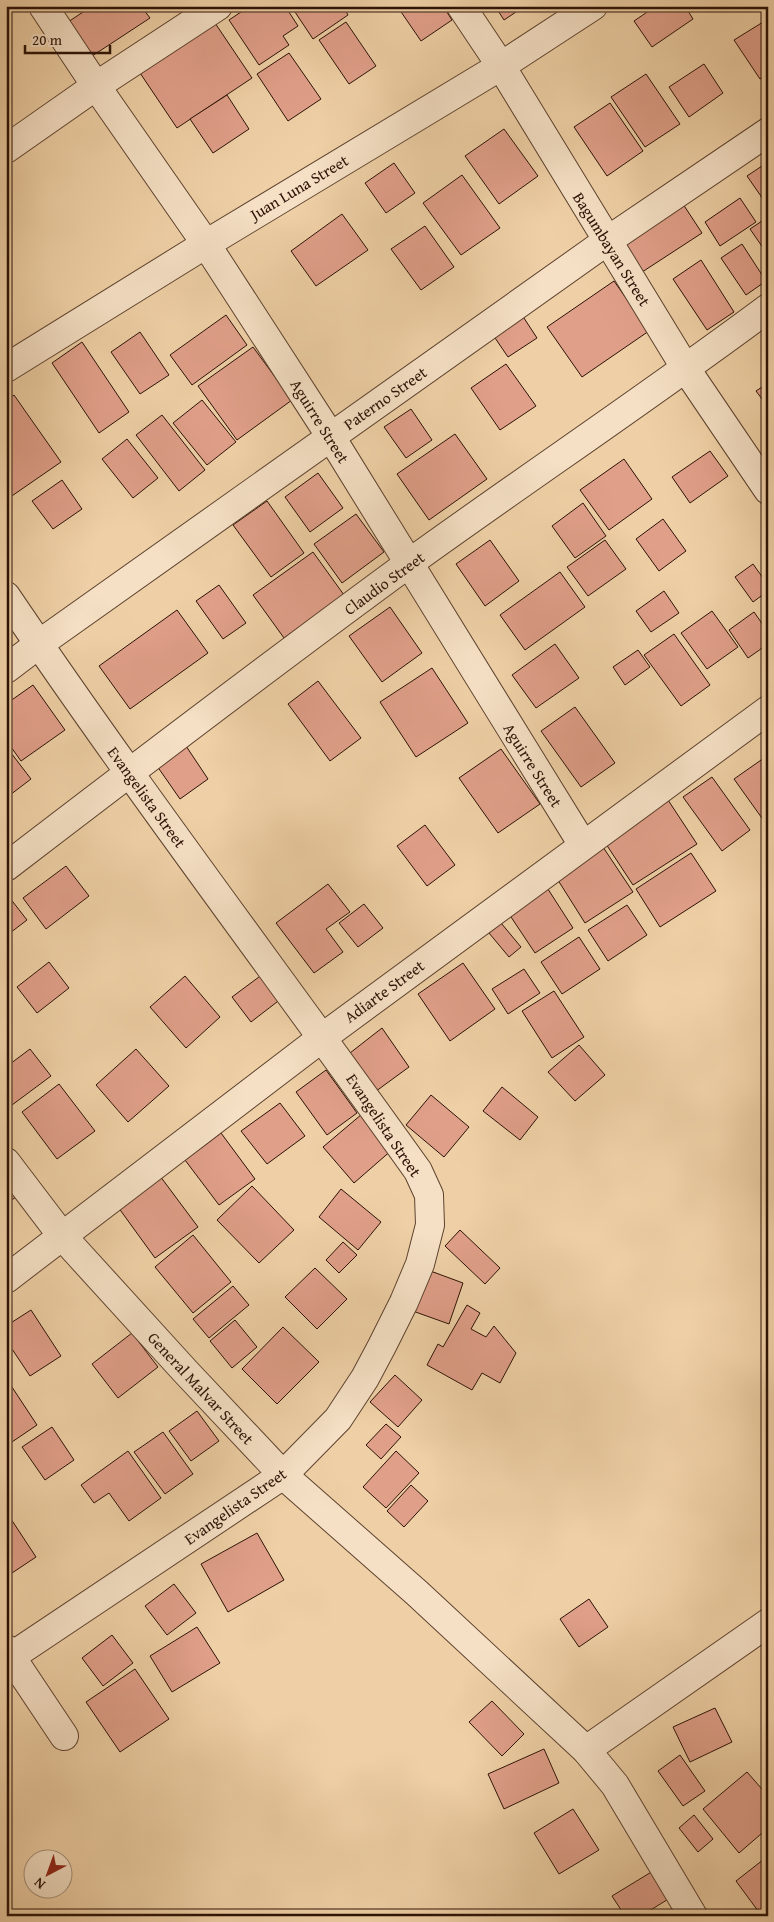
<svg xmlns="http://www.w3.org/2000/svg" width="774" height="1922" font-family="'Gentium Book Plus',serif">
  <style>
    .building { fill: #e09f89; stroke: #2c1206 }
    .lines { fill: none; stroke-linecap: round; stroke-linejoin: round }
    .minor-casing { stroke: #5d422e; stroke-width: 30 }
    .tertiary-casing { stroke: #5d422e; stroke-width: 30 }
    .minor { stroke: #f5e0c5; stroke-width: 28 }
    .tertiary { stroke: #f5e0c5; stroke-width: 28 }
    .labels { text-anchor: middle; dominant-baseline: central; stroke-width: 4; stroke-linejoin: round; paint-order: stroke }
    .street-label { font-size: 16px; fill: #2c1206; stroke: #f5e0c5 }
  </style>
  <rect width="100%" height="100%" fill="#efd0a6"/>
  <filter id="stains"><feTurbulence type="fractalNoise" baseFrequency=".004" numOctaves="4"/><feColorMatrix values="0 0 0 0 .2 0 0 0 0 .09 0 0 0 0 .02 0 0 0 .5 -.17"/></filter>
  <radialGradient id="worn" r=".72"><stop offset=".6" stop-color="#630" stop-opacity="0"/><stop offset="1" stop-color="#630" stop-opacity=".3"/></radialGradient>
  <!-- building -->
  <g class="building">
    <path d="M92 6H141L150 18 86 60 62 26Z"/>
    <path d="M250 6H285L298 26 283 36 289 45 259 65 229 20Z"/>
    <path d="M291 6H343L348 15 313 39Z"/>
    <path d="M397 6H443L452 20 421 41Z"/>
    <path d="M495 6H525L504 20Z"/>
    <path d="M656 6H685L693 19 652 47 634 21Z"/>
    <path d="M768 19V74L760 79 734 40Z"/>
    <path d="M213 20 252 78 177 128 138 70Z"/>
    <path d="M346 22 376 66 349 84 319 40Z"/>
    <path d="M289 53 321 99 288 121 257 74Z"/>
    <path d="M704 64 723 93 689 117 669 87Z"/>
    <path d="M646 74 680 124 645 147 611 97Z"/>
    <path d="M227 95 249 129 213 153 190 119Z"/>
    <path d="M610 103 643 151 607 176 574 127Z"/>
    <path d="M504 129 538 176 499 204 465 156Z"/>
    <path d="M768 162V200L765 202 747 176Z"/>
    <path d="M394 163 415 193 386 213 365 183Z"/>
    <path d="M462 175 500 228 461 255 423 203Z"/>
    <path d="M740 198 756 222 720 246 705 222Z"/>
    <path d="M681 201 702 233 636 276 615 244Z"/>
    <path d="M342 214 368 250 316 286 291 251Z"/>
    <path d="M768 217V255L750 229Z"/>
    <path d="M425 226 454 267 421 290 391 249Z"/>
    <path d="M742 244 766 281 746 295 721 258Z"/>
    <path d="M701 260 734 312 707 330 673 279Z"/>
    <path d="M614 281 649 331 582 377 547 327Z"/>
    <path d="M226 315 247 345 192 385 170 355Z"/>
    <path d="M522 315 537 338 508 357 493 335Z"/>
    <path d="M140 332 169 375 140 394 111 352Z"/>
    <path d="M82 342 129 412 99 433 52 363Z"/>
    <path d="M253 347 292 400 237 440 198 386Z"/>
    <path d="M506 364 536 406 500 430 471 388Z"/>
    <path d="M768 383V407L756 391Z"/>
    <path d="M14 395 61 462 6 500V401Z"/>
    <path d="M202 400 236 442 207 465 173 423Z"/>
    <path d="M411 409 432 440 406 458 384 427Z"/>
    <path d="M162 415 205 470 179 491 136 435Z"/>
    <path d="M455 434 487 479 429 520 397 474Z"/>
    <path d="M127 439 158 478 133 498 102 459Z"/>
    <path d="M710 451 728 476 690 503 672 477Z"/>
    <path d="M624 459 652 499 609 530 580 490Z"/>
    <path d="M318 473 343 508 310 532 285 497Z"/>
    <path d="M62 480 82 509 53 529 32 501Z"/>
    <path d="M267 501 304 553 271 577 233 525Z"/>
    <path d="M583 503 606 536 575 558 552 526Z"/>
    <path d="M356 514 384 552 342 583 314 544Z"/>
    <path d="M663 519 686 551 659 571 636 539Z"/>
    <path d="M490 540 519 581 485 606 456 564Z"/>
    <path d="M605 540 626 569 588 596 567 567Z"/>
    <path d="M313 552 344 595 284 638 253 595Z"/>
    <path d="M753 564 768 585V591L753 602 735 577Z"/>
    <path d="M560 572 585 607 525 650 500 615Z"/>
    <path d="M219 585 246 623 223 639 196 601Z"/>
    <path d="M664 591 679 613 651 632 636 611Z"/>
    <path d="M390 607 422 653 382 682 349 636Z"/>
    <path d="M177 610 208 653 130 709 99 666Z"/>
    <path d="M712 611 738 647 707 669 681 633Z"/>
    <path d="M754 612 768 632V644L748 658 729 630Z"/>
    <path d="M674 634 710 685 681 706 644 655Z"/>
    <path d="M555 644 579 678 536 708 512 675Z"/>
    <path d="M638 650 650 667 625 685 613 667Z"/>
    <path d="M432 668 468 723 416 757 380 702Z"/>
    <path d="M318 681 361 738 330 761 288 704Z"/>
    <path d="M33 685 65 730 21 761 6 740V704Z"/>
    <path d="M575 707 615 763 581 787 541 731Z"/>
    <path d="M186 746 208 779 180 799 157 766Z"/>
    <path d="M8 749 31 779 6 798V751Z"/>
    <path d="M501 749 540 804 498 833 459 778Z"/>
    <path d="M764 758 768 763V818L764 821 734 779Z"/>
    <path d="M712 777 750 830 722 851 683 797Z"/>
    <path d="M668 800 697 844 633 885 604 841Z"/>
    <path d="M425 825 455 865 427 886 397 846Z"/>
    <path d="M603 847 633 892 585 923 556 877Z"/>
    <path d="M691 853 716 891 660 927 636 889Z"/>
    <path d="M66 866 89 896 46 929 23 898Z"/>
    <path d="M328 884 350 912 326 929 343 952 314 973 276 923Z"/>
    <path d="M546 886 573 928 535 953 507 911Z"/>
    <path d="M6 893 27 920 6 936Z"/>
    <path d="M364 904 383 928 358 947 339 923Z"/>
    <path d="M627 905 647 935 608 961 588 930Z"/>
    <path d="M501 923 521 947 509 957 489 933Z"/>
    <path d="M579 937 600 969 562 994 541 962Z"/>
    <path d="M49 962 69 988 37 1013 17 987Z"/>
    <path d="M463 963 495 1009 450 1041 418 994Z"/>
    <path d="M524 969 540 993 508 1014 492 989Z"/>
    <path d="M267 971 286 995 251 1022 232 997Z"/>
    <path d="M185 976 220 1017 186 1048 150 1007Z"/>
    <path d="M554 991 584 1037 552 1058 522 1011Z"/>
    <path d="M382 1028 409 1067 368 1097 341 1060Z"/>
    <path d="M579 1045 605 1075 575 1101 548 1072Z"/>
    <path d="M30 1049 51 1076 12 1105 6 1098V1067Z"/>
    <path d="M136 1049 169 1086 128 1122 96 1085Z"/>
    <path d="M326 1070 357 1113 327 1135 296 1092Z"/>
    <path d="M59 1084 95 1131 57 1159 22 1112Z"/>
    <path d="M502 1087 538 1117 520 1140 483 1111Z"/>
    <path d="M431 1095 469 1127 444 1157 406 1125Z"/>
    <path d="M280 1103 305 1136 267 1164 241 1131Z"/>
    <path d="M362 1114 393 1149 354 1183 323 1147Z"/>
    <path d="M221 1133 255 1179 219 1205 185 1160Z"/>
    <path d="M160 1176 198 1227 155 1258 118 1207Z"/>
    <path d="M6 1184 16 1197 6 1204Z"/>
    <path d="M252 1186 294 1230 259 1263 217 1220Z"/>
    <path d="M341 1189 381 1222 358 1250 319 1217Z"/>
    <path d="M460 1230 500 1268 485 1284 445 1246Z"/>
    <path d="M193 1235 231 1282 193 1313 155 1267Z"/>
    <path d="M343 1242 357 1255 339 1273 326 1260Z"/>
    <path d="M315 1268 347 1299 317 1329 285 1297Z"/>
    <path d="M425 1269 463 1283 449 1324 410 1310Z"/>
    <path d="M233 1286 249 1305 209 1338 193 1319Z"/>
    <path d="M467 1305 480 1313 471 1329 486 1337 494 1326 516 1353 500 1383 482 1373 472 1390 427 1365 438 1344 443 1347Z"/>
    <path d="M31 1310 61 1356 30 1376 12 1349 6 1353V1326Z"/>
    <path d="M235 1320 257 1347 232 1368 210 1341Z"/>
    <path d="M283 1327 319 1362 277 1404 242 1369Z"/>
    <path d="M132 1333 158 1367 118 1398 92 1364Z"/>
    <path d="M395 1375 422 1400 398 1427 370 1402Z"/>
    <path d="M6 1378 37 1425 6 1446Z"/>
    <path d="M197 1411 219 1441 191 1461 169 1431Z"/>
    <path d="M386 1424 401 1437 381 1459 366 1445Z"/>
    <path d="M52 1427 74 1460 45 1480 22 1447Z"/>
    <path d="M163 1432 193 1474 165 1494 134 1452Z"/>
    <path d="M128 1451 161 1498 129 1521 109 1493 94 1503 81 1485Z"/>
    <path d="M396 1451 419 1473 386 1508 363 1487Z"/>
    <path d="M411 1485 428 1501 404 1527 387 1511Z"/>
    <path d="M9 1516 36 1557 6 1577V1517Z"/>
    <path d="M257 1533 284 1580 228 1612 201 1564Z"/>
    <path d="M174 1584 196 1613 167 1635 145 1606Z"/>
    <path d="M589 1599 608 1627 579 1647 560 1619Z"/>
    <path d="M197 1627 220 1663 172 1692 150 1656Z"/>
    <path d="M112 1635 133 1663 103 1686 82 1658Z"/>
    <path d="M135 1669 169 1719 120 1752 86 1702Z"/>
    <path d="M492 1701 524 1734 502 1756 469 1722Z"/>
    <path d="M715 1708 732 1742 690 1762 673 1727Z"/>
    <path d="M544 1749 559 1783 504 1809 488 1774Z"/>
    <path d="M680 1755 705 1791 683 1806 658 1771Z"/>
    <path d="M747 1772 768 1796V1828L739 1853 703 1809Z"/>
    <path d="M573 1809 599 1850 559 1874 534 1833Z"/>
    <path d="M694 1815 713 1839 698 1852 679 1828Z"/>
    <path d="M768 1856V1910L761 1915 736 1881Z"/>
    <path d="M653 1871 670 1898 641 1916H625L612 1896Z"/>
  </g>
  <g class="lines">
    <defs>
      <g id="minor">
        <path d="M43 6 96 86 206 244 331 437 583 845"/>
        <path d="M461 6 501 66 686 369 768 490"/>
        <path d="M6 149 96 86 218 6"/>
        <path d="M6 596C138 791 281 979 418 1171L429 1195 430 1225 420 1264 404 1302 382 1346 365 1378 338 1419 283 1475 6 1660"/>
        <path d="M6 669 39 644 607 241 768 132"/>
        <path d="M6 867C139 765 273 663 408 564 527 478 650 396 768 308"/>
        <path d="M6 1162 63 1237 185 1371 283 1475 417 1593 586 1750 615 1785 693 1916"/>
        <path d="M6 1279 323 1037 768 710"/>
        <path d="M6 1649 64 1736"/>
        <path d="M586 1750 768 1623"/>
      </g>
      <path id="tertiary" d="M6 368 206 244 501 66 593 6"/>
    </defs>
    <!-- minor casing -->
    <use href="#minor" class="minor-casing"/>
    <!-- tertiary casing -->
    <use href="#tertiary" class="tertiary-casing"/>
    <!-- minor -->
    <use href="#minor" class="minor"/>
    <!-- tertiary -->
    <use href="#tertiary" class="tertiary"/>
  </g>
  <g class="labels">
    <!-- street labels -->
    <g class="street-label">
      <text transform="translate(299 187) rotate(-31)">Juan Luna Street</text>
      <text transform="translate(612 249) rotate(58)">Bagumbayan Street</text>
      <text transform="translate(385 398) rotate(-35)">Paterno Street</text>
      <text transform="translate(320 421) rotate(58)">Aguirre Street</text>
      <text transform="translate(384 583) rotate(-36)">Claudio Street</text>
      <text transform="translate(533 765) rotate(58)">Aguirre Street</text>
      <text transform="translate(147 797) rotate(54)">Evangelista Street</text>
      <text transform="translate(384 991) rotate(-36)">Adiarte Street</text>
      <text transform="translate(384 1125) rotate(56)">Evangelista Street</text>
      <text transform="translate(201 1388) rotate(47)">General Malvar Street</text>
      <text transform="translate(235 1506) rotate(-35)">Evangelista Street</text>
    </g>
  </g>
  <!-- margin -->
  <rect width="774" height="1922" fill="none" stroke="#efd0a6" stroke-width="25"/>
  <rect x="8" y="8" width="759" height="1907" fill="none" stroke="#2c1206" stroke-width="2.5"/>
  <rect x="12" y="12" width="749" height="1897" fill="none" stroke="#2c1206"/>
  <!-- north arrow -->
  <g transform="translate(48 1874) rotate(221)"><circle r="24" fill="#f5e0c5" stroke="#a58e79"/>
  <path d="M0-4L9 19L0 12L-9 19Z" fill="#8f2418"/>
  <text y="-8" font-size="14" font-weight="bold" text-anchor="middle" fill="#2c1206">N</text>
  </g>
  <!-- scale -->
  <path d="M25 45v8h85v-8" fill="none" stroke="#2c1206" stroke-width="2.5"/>
  <text x="32" y="45" font-size="15" fill="#2c1206" stroke="#f5e0c5" stroke-width="4" paint-order="stroke">20 m</text>
  <rect width="100%" height="100%" filter="url(#stains)"/>
  <rect width="100%" height="100%" fill="url(#worn)"/>
</svg>
